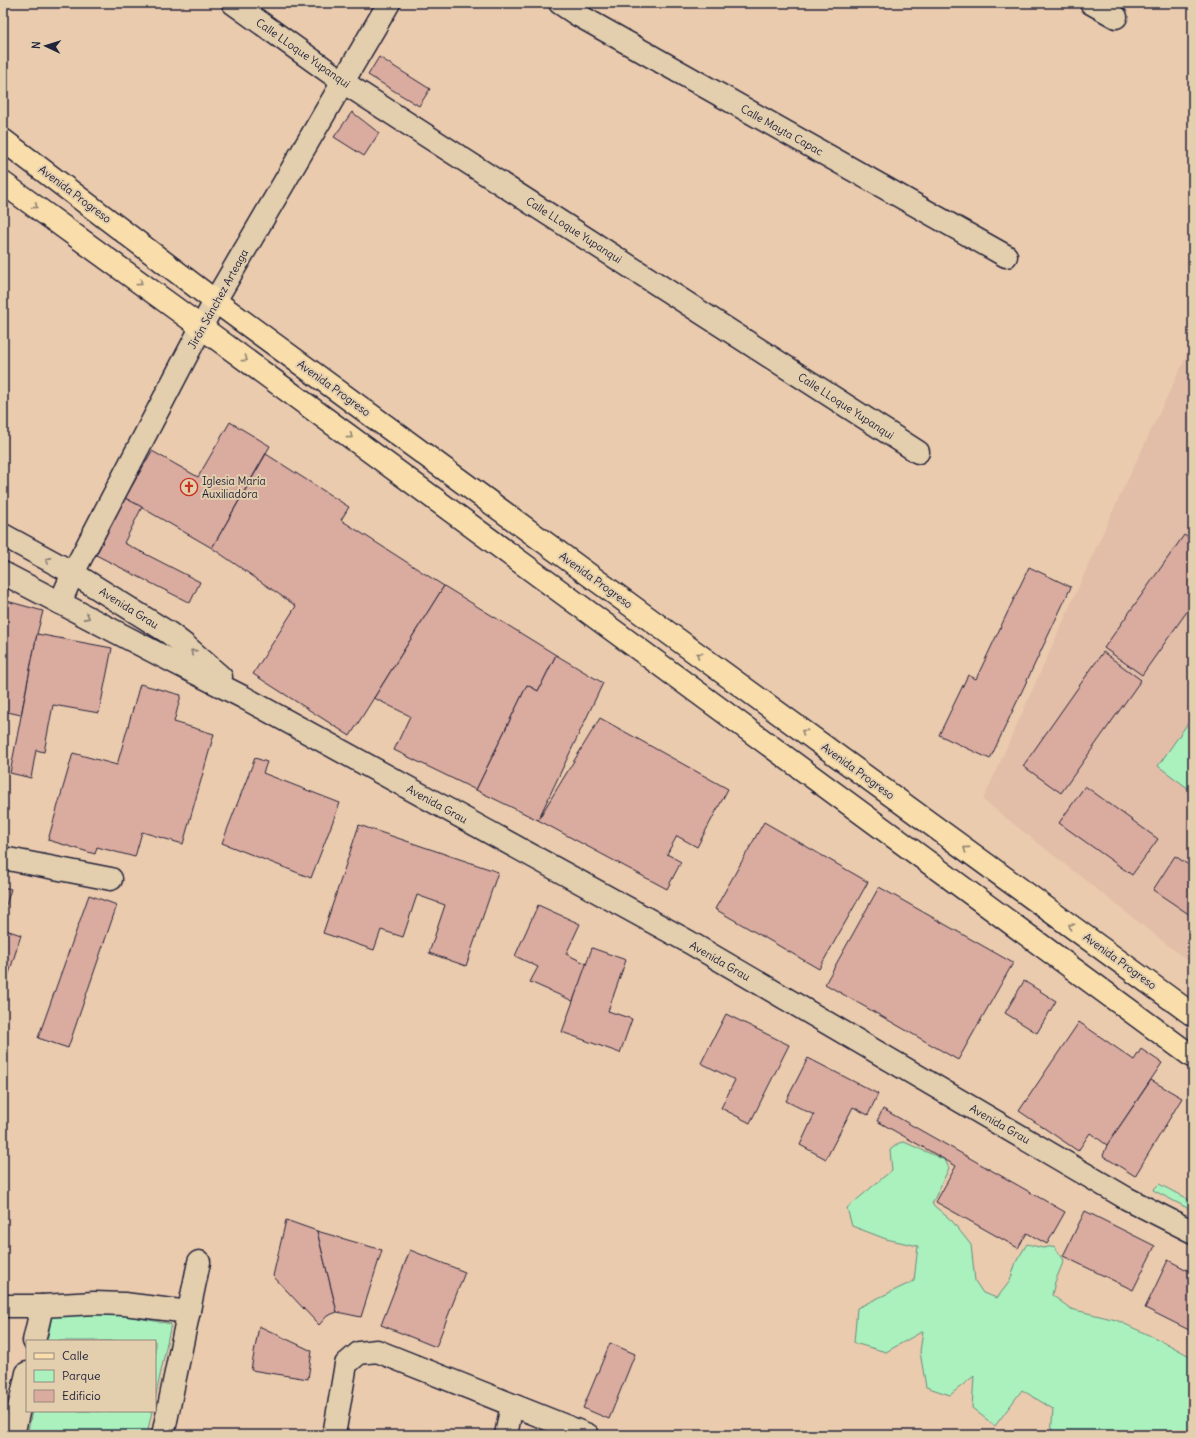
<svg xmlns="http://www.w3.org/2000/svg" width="1196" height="1438" font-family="Delius,sans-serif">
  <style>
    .built { fill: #e2bea8 }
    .green { fill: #aaf1be; stroke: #668a7c }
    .building { fill: #daab9f; stroke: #22223b }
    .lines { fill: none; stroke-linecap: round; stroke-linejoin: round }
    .minor-casing { stroke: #22223b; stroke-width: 25 }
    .major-casing { stroke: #22223b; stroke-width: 25 }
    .minor { stroke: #e3cead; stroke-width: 22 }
    .major { stroke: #f9deab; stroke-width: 22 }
    .oneway { stroke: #8e8073 }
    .oneway2 { stroke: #827874 }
    .labels { text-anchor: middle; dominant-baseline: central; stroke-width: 4; stroke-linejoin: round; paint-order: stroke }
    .street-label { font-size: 11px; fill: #22223b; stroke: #e3cead }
    .poi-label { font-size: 11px; fill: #22223b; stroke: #e3cead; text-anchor: start }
  </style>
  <rect width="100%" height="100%" fill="#ebcbae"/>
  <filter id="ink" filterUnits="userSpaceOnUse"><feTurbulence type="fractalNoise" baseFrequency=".025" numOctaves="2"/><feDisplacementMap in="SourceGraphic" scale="8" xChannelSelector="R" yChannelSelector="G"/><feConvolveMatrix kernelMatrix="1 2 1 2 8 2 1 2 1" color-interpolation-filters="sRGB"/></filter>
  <g filter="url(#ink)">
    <!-- built -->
    <path class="built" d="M1193 342V965L983 800 1108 521Z"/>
    <!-- green -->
    <g class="green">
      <path d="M1193 716V792L1158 766Z"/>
      <path d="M904 1142 945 1160 949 1168 932 1204 952 1221 971 1245 975 1281 983 1293 997 1298 1010 1281 1016 1262 1027 1244 1043 1248 1054 1246 1064 1260 1055 1282 1052 1295 1071 1309 1116 1320 1164 1342 1193 1358V1435H1051L1053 1409 1022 1390 995 1426 972 1408 974 1376 950 1395 926 1387 920 1352 923 1331 886 1352 854 1343 857 1308 914 1281 918 1246 886 1239 852 1226 847 1208 892 1170 890 1150 899 1143Z"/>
      <path d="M1159 1184 1193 1202V1211L1153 1190Z"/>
      <path d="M53 1311 111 1313 171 1324 155 1399V1341H47Z"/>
      <path d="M32 1411H152L147 1435H27Z"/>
    </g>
    <!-- building -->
    <g class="building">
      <path d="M379 57 430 89 419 106 368 75Z"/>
      <path d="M352 112 379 133 364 156 334 137Z"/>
      <path d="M230 422 270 446 212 548 125 498 152 451 198 477Z"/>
      <path d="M266 454 349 507 341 520 444 586 350 736 253 674 296 606 212 548Z"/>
      <path d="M125 498 142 507 124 543 200 582 190 603 96 555Z"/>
      <path d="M1184 535 1193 541V603L1142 675 1104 648Z"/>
      <path d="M1029 567 1071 587 990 759 939 735 968 675 976 679Z"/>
      <path d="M444 586 556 655 538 691 527 685 476 790 394 750 410 716 374 698Z"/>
      <path d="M3 600 43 611 37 634 21 715 3 711Z"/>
      <path d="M37 634 112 648 99 713 53 705 44 752 36 750 31 778 10 773Z"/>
      <path d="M1103 652 1141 680 1061 793 1023 766Z"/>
      <path d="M556 655 603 683 538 820 476 790 527 685 538 691Z"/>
      <path d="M140 684 181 695 174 722 214 734 183 844 142 832 135 857 97 847 95 854 48 840 73 753 117 765Z"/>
      <path d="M600 718 728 789 697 847 677 836 667 854 681 862 667 889 538 820Z"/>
      <path d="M255 758 267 762 263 773 340 803 311 878 222 843Z"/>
      <path d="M1085 786 1158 839 1132 875 1059 823Z"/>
      <path d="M764 822 868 882 819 969 715 909Z"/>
      <path d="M359 825 498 872 466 966 429 953 445 905 417 895 403 937 381 930 374 950 323 933Z"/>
      <path d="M1175 856 1193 868V917L1153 890Z"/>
      <path d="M3 887 11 889 3 915Z"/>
      <path d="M879 887 1013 963 958 1060 825 984Z"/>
      <path d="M89 895 117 905 68 1048 38 1038Z"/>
      <path d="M538 905 580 924 566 954 587 964 573 1001 530 982 538 967 515 956Z"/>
      <path d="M3 929 21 935 8 977 3 976Z"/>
      <path d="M592 948 626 960 608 1011 632 1019 620 1053 562 1032Z"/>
      <path d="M1024 981 1056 1001 1037 1033 1005 1013Z"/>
      <path d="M726 1014 789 1045 750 1123 721 1108 735 1080 701 1063Z"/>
      <path d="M1079 1022 1134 1060 1141 1049 1162 1063 1107 1145 1090 1133 1078 1151 1019 1111Z"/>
      <path d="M808 1058 878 1094 868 1115 853 1107 826 1159 800 1145 814 1115 786 1101Z"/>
      <path d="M1151 1080 1182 1098 1135 1176 1103 1156 1107 1145Z"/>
      <path d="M883 1109 1065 1212 1047 1244 1027 1233 1018 1248 936 1202 956 1166 877 1121Z"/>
      <path d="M1085 1211 1155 1246 1133 1290 1063 1256Z"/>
      <path d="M286 1220 317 1231 337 1312 327 1316 319 1325 273 1276Z"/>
      <path d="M317 1231 382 1250 361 1317 337 1312Z"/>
      <path d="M410 1250 465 1272 436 1347 381 1325Z"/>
      <path d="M1168 1260 1193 1273V1332L1145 1308Z"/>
      <path d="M259 1326 312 1351 308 1379 251 1370Z"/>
      <path d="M610 1343 635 1354 609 1419 583 1408Z"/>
    </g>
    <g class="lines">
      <defs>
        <g id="minor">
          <path d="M233 3 343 82 918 452"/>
          <path d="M560 3 578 15 1006 256"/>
          <path d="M1091 3 1116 17"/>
          <path d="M3 535 73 573 169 633 186 646 221 677"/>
          <path d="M3 573 162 656 243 697 689 942 1126 1198 1193 1232"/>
          <path d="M60 603 73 573 215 301 389 3"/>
          <path d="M3 858 111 879"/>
          <path d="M3 1306H42L94 1303 124 1304 189 1312"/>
          <path d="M34 1341 42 1306"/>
          <path d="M13 1435 27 1373"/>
          <path d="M163 1435 199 1262"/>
          <path d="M334 1435 346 1364 359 1353 377 1351 588 1435"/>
          <path d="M506 1435 512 1405"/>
        </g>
        <g id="major">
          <path d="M3 140 215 301 659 626 1193 1015"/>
          <path d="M3 183 201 327 1193 1057"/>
        </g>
      </defs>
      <!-- minor casing -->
      <use href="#minor" class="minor-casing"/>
      <!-- major casing -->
      <use href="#major" class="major-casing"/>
      <!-- minor -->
      <use href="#minor" class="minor"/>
      <!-- major -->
      <use href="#major" class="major"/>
    </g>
    <!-- one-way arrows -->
    <defs><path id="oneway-chevron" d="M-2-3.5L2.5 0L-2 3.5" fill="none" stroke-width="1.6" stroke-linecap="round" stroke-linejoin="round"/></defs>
    <g class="oneway">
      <use href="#oneway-chevron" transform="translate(35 206) rotate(36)"/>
      <use href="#oneway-chevron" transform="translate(140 283) rotate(36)"/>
      <use href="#oneway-chevron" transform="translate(245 359) rotate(36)"/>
      <use href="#oneway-chevron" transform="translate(350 436) rotate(36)"/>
      <use href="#oneway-chevron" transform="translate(699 655) rotate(-144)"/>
      <use href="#oneway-chevron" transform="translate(804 732) rotate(-144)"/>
      <use href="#oneway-chevron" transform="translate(966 849) rotate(-144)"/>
      <use href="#oneway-chevron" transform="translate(1071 926) rotate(-144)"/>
    </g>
    <g class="oneway2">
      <use href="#oneway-chevron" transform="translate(48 560) rotate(-152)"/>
      <use href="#oneway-chevron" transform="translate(87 617) rotate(28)"/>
      <use href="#oneway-chevron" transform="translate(193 652) rotate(-139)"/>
    </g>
  </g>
  <!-- icons -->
  <defs>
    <symbol id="church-ring" viewBox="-11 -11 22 22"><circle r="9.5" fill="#e3cead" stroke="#c8321e" stroke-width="1.5"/><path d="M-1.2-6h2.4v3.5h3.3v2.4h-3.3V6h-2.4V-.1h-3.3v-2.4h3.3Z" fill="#c8321e"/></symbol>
  </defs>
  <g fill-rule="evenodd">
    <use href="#church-ring" x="179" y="477" width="20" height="20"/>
  </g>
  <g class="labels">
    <!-- street labels -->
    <g class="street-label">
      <text transform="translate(303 53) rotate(35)">Calle LLoque Yupanqui</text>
      <text transform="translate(782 130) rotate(29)">Calle Mayta Capac</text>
      <text transform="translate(75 194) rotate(37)">Avenida Progreso</text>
      <text transform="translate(574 230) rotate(33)">Calle LLoque Yupanqui</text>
      <text transform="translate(218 299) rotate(-61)">Jirón Sánchez Arteaga</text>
      <text transform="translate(334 388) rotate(36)">Avenida Progreso</text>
      <text transform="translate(846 406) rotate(33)">Calle LLoque Yupanqui</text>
      <text transform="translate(596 580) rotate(36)">Avenida Progreso</text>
      <text transform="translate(129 608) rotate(32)">Avenida Grau</text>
      <text transform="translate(858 771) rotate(36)">Avenida Progreso</text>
      <text transform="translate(437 804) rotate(29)">Avenida Grau</text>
      <text transform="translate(720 961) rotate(30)">Avenida Grau</text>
      <text transform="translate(1120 961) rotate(36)">Avenida Progreso</text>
      <text transform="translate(1000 1124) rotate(30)">Avenida Grau</text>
    </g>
    <!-- poi labels -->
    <g class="poi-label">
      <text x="202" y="481">Iglesia María<tspan x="202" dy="13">Auxiliadora</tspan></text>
    </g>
  </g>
  <!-- margin -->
  <rect width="1196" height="1438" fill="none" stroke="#e3cead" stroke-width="16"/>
  <rect x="8" y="8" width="1180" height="1422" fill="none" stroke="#22223b" stroke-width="1.5" filter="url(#ink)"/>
  <!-- legend -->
  <rect x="26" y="1340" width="130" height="72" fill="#e3cead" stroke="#96897f"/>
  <rect x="34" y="1353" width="20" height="6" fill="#f9deab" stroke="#96897f"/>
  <text x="62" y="1360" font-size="12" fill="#22223b">Calle</text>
  <rect x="34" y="1370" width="20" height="12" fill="#aaf1be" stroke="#96897f"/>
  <text x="62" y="1380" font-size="12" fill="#22223b">Parque</text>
  <rect x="34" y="1390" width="20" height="12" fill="#daab9f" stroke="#96897f"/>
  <text x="62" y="1400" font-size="12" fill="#22223b">Edificio</text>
  <!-- north arrow -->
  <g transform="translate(46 46) rotate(274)" stroke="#e3cead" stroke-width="3" paint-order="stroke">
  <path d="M0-3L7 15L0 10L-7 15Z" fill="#22223b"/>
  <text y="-6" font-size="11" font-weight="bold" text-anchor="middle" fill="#22223b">N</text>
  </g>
</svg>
